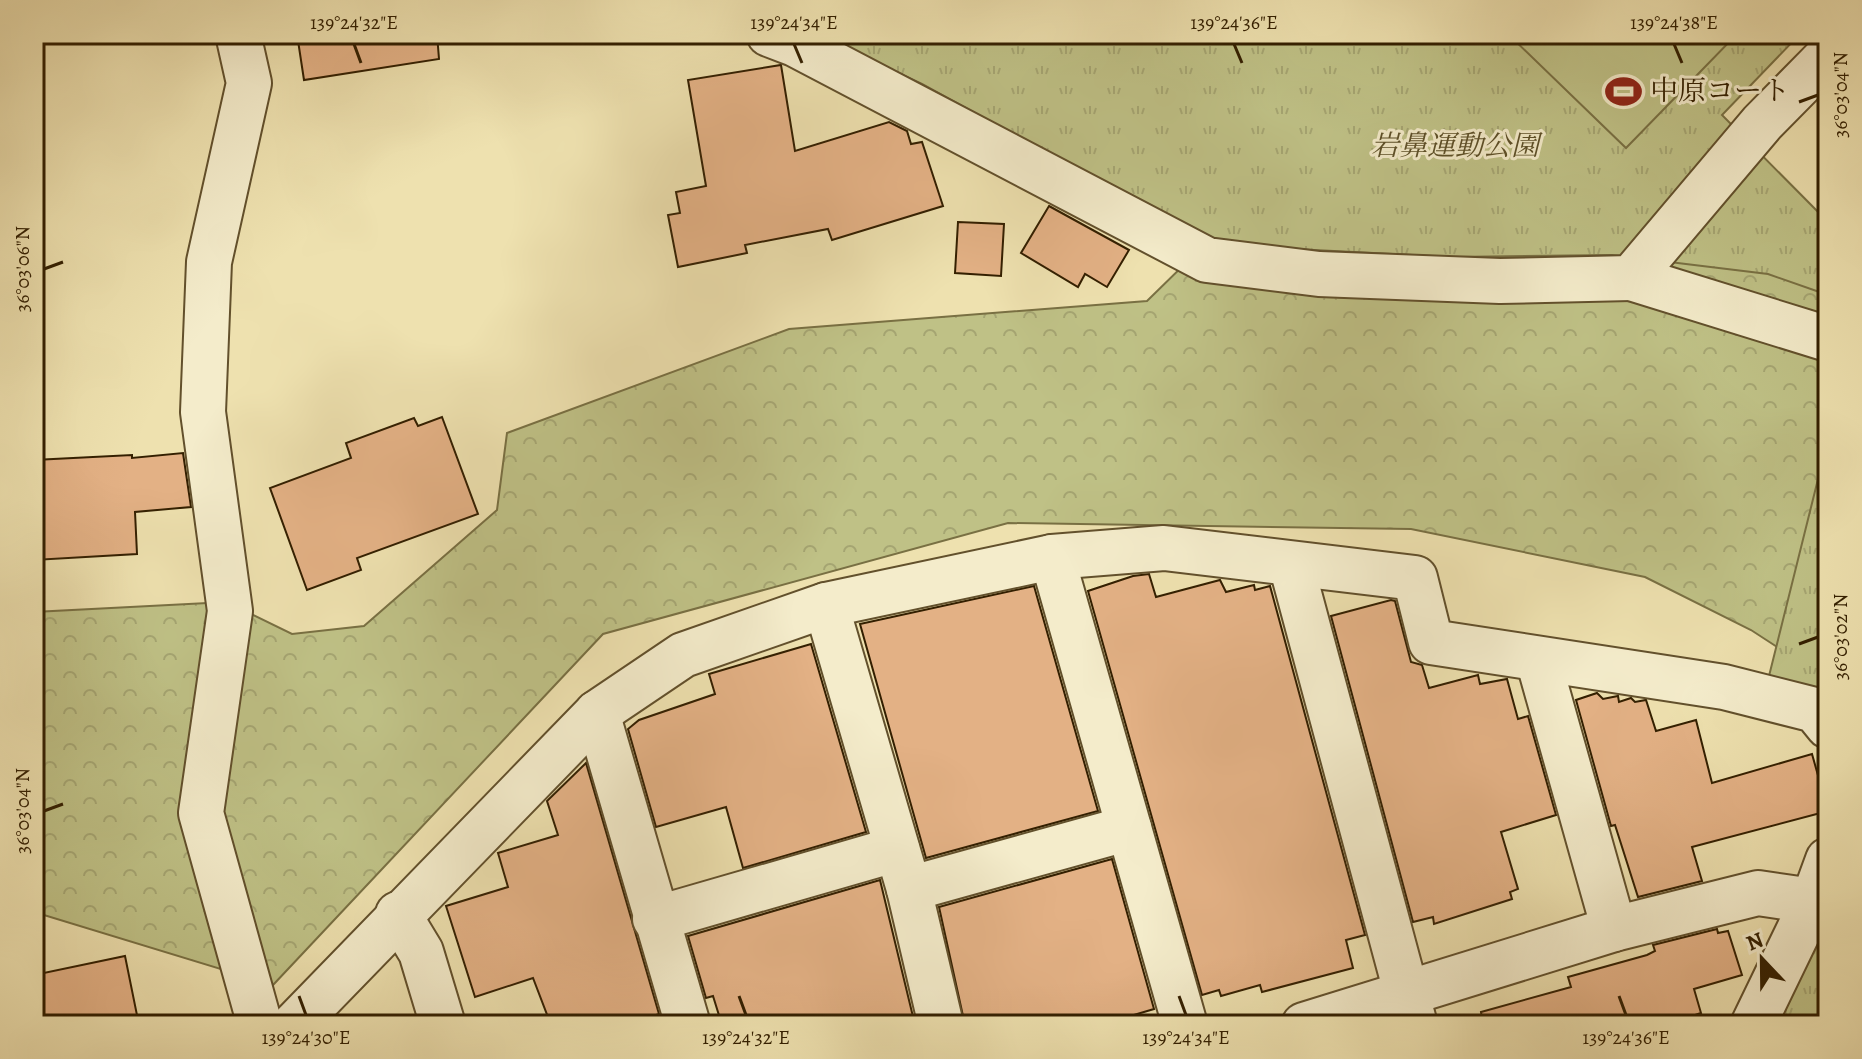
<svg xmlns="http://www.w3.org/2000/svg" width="1862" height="1059" font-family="Alegreya,'Noto Serif JP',serif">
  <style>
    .forest { fill: url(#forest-crowns); stroke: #797043; stroke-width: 2 }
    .park { fill: url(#park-tufts); stroke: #797043; stroke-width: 2 }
    .garden { fill: #bfc186; stroke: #797043; stroke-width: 2 }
    .building { fill: #e3b185; stroke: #331f00; stroke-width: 2 }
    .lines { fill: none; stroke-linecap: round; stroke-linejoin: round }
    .minor-casing { stroke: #62502c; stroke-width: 48 }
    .minor { stroke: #f4eccb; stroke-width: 44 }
    .ticks { fill: none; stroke: #331f00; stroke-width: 3 }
    .labels { text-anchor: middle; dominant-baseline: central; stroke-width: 6; stroke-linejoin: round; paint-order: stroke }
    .poi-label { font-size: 28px; fill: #331f00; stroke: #f4eccb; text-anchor: start }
    .park-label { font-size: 28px; font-style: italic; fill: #5d5028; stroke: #f4eccb }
    .neatline { fill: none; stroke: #331f00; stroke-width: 3 }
    .ticks-label { font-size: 20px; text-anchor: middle; fill: #331f00 }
  </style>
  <defs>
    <pattern id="forest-crowns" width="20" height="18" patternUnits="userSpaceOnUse" patternTransform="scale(2)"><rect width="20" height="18" fill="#bfc186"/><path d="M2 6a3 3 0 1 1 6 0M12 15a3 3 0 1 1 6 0" fill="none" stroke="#a5a572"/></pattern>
    <pattern id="park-tufts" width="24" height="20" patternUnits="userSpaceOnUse" patternTransform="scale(2)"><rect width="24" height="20" fill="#bfc186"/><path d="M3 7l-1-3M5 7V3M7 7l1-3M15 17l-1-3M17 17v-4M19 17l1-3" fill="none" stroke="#a5a572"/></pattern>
  </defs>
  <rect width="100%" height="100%" fill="#eee1af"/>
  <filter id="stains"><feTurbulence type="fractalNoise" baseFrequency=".0025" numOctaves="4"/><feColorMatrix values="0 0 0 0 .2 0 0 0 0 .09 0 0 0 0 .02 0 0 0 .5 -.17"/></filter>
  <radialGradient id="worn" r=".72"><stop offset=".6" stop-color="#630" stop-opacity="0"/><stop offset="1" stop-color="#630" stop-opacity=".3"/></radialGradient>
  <!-- forest -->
  <path class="forest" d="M1176 194 1828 247V680L1751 630 1645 577 1411 529 1008 523 603 634 273 985 34 912V612L227 602 292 634 364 626 497 510 507 433 789 329 1147 301 1192 257Z"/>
  <!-- park -->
  <g class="park">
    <path d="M815 34H1800L1722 115 1828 222V295L1768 274 1612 255 1452 257 1215 245 922 84Z"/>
    <path d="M1828 439V708L1766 688Z"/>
    <path d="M1828 880V1025H1770Z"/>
  </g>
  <!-- garden -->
  <path class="garden" d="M1508 34H1737L1626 148Z"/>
  <!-- building -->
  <g class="building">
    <path d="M297 34H437L439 59 304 80Z"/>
    <path d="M781 65 795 151 889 122 907 131 911 144 922 142 943 206 832 240 828 229 745 245 747 253 678 267 668 215 680 213 676 192 706 186 688 80Z"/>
    <path d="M1049 206 1129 250 1107 287 1085 274 1078 287 1021 253Z"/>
    <path d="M958 222 1004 224 1001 276 955 273Z"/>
    <path d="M442 417 478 514 357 558 361 570 307 590 270 488 351 458 346 443 414 418 418 426Z"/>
    <path d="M183 453 191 507 135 512 137 554 34 560V460L132 455V458Z"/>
    <path d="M1149 574 1156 597 1220 580 1226 592 1254 585 1255 590 1270 586 1365 935 1346 940 1353 968 1262 992 1260 985 1221 996 1219 990 1202 995 1088 591 1133 576Z"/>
    <path d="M1034 586 1098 811 926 858 860 624Z"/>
    <path d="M1391 600 1395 601 1411 662 1422 665 1429 688 1478 675 1480 684 1507 679 1518 719 1528 716 1556 815 1501 832 1518 889 1510 892 1512 899 1434 924 1433 917 1413 922 1331 616Z"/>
    <path d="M811 644 866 832 743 868 726 807 656 827 628 729 639 720 715 694 709 674Z"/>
    <path d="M1597 693 1603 699 1618 696 1619 702 1631 698 1635 702 1646 700 1656 731 1696 720 1712 783 1812 754 1828 811 1692 847 1702 881 1638 897 1615 825 1611 826 1576 700Z"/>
    <path d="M586 763 659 1014 626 1025H551L533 978 475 997 446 906 508 887 498 853 558 835 547 801Z"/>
    <path d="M1112 859 1154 1009 1100 1025H965L939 907Z"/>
    <path d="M880 880 915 1025H722L713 996 706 998 688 936Z"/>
    <path d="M1717 929 1718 933 1728 931 1742 975 1694 989 1701 1013 1665 1025H1483L1481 1012 1571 987 1568 977 1647 955 1655 951 1653 945Z"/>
    <path d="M125 956 139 1025H34V975Z"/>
  </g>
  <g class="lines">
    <defs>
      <g id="minor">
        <path d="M238 34 249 83 209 262 203 412 230 611 201 813 260 1025"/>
        <path d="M769 34 795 44 1207 260 1319 274 1500 281 1631 278 1762 123 1828 56"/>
        <path d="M1631 278 1828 339"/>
        <path d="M1052 557 1185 1025"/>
        <path d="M1291 564 1415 1025"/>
        <path d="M826 605 909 889 941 1025"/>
        <path d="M1538 659 1614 929"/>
        <path d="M597 713 688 1025"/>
        <path d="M909 889 1129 828"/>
        <path d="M398 914 421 952 443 1025"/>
        <path d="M655 919 897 849"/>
        <path d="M294 1025 597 713 683 655 826 605 1052 557 1164 548 1415 578 1431 642 1724 687 1815 710 1828 726"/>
        <path d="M1304 1025 1614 929 1758 893 1813 901"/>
        <path d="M1753 1025 1813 901 1828 860"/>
      </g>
    </defs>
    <!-- minor casing -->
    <use href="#minor" class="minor-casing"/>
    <!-- minor -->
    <use href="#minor" class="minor"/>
  </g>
  <!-- ticks -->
  <path class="ticks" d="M354 44 361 63M794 44 802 63M1234 44 1242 63M1674 44 1682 63M1799 102 1818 95M44 269 63 262M1799 644 1818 637M44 811 63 804M299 996 306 1015M739 996 746 1015M1179 996 1186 1015M1619 996 1626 1015"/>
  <!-- icons -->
  <defs>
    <symbol id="stadium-bare" viewBox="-9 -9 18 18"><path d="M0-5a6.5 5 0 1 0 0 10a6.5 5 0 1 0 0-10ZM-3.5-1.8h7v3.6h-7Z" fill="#8f2418" stroke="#f4eccb" stroke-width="2.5" paint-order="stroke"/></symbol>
  </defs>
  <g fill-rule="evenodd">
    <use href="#stadium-bare" x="1598" y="66" width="51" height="51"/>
  </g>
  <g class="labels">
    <!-- poi labels -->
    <g class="poi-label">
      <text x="1650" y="91">中原コート</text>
    </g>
    <!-- park labels -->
    <g class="park-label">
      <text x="1455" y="146">岩鼻運動公園</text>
    </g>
  </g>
  <!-- margin -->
  <rect width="1862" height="1059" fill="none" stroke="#eee1af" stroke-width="88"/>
  <!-- north arrow -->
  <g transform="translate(1762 959) rotate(338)" stroke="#f4eccb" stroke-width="6" paint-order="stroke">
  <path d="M0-6L14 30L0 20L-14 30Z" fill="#331f00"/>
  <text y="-12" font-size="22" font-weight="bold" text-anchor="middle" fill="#331f00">N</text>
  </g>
  <rect x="44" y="44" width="1774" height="971" class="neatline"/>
  <g class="ticks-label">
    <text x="354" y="29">139°24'32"E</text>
    <text x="794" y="29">139°24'34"E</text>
    <text x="1234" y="29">139°24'36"E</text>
    <text x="1674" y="29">139°24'38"E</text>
    <text transform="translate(1840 95) rotate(-90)" y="7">36°03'04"N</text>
    <text transform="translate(22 269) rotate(-90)" y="7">36°03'06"N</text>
    <text transform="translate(1840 637) rotate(-90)" y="7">36°03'02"N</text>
    <text transform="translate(22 811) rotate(-90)" y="7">36°03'04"N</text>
    <text x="306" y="1044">139°24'30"E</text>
    <text x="746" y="1044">139°24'32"E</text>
    <text x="1186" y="1044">139°24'34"E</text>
    <text x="1626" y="1044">139°24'36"E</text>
  </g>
  <rect width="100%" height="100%" filter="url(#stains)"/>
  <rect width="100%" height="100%" fill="url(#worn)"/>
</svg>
